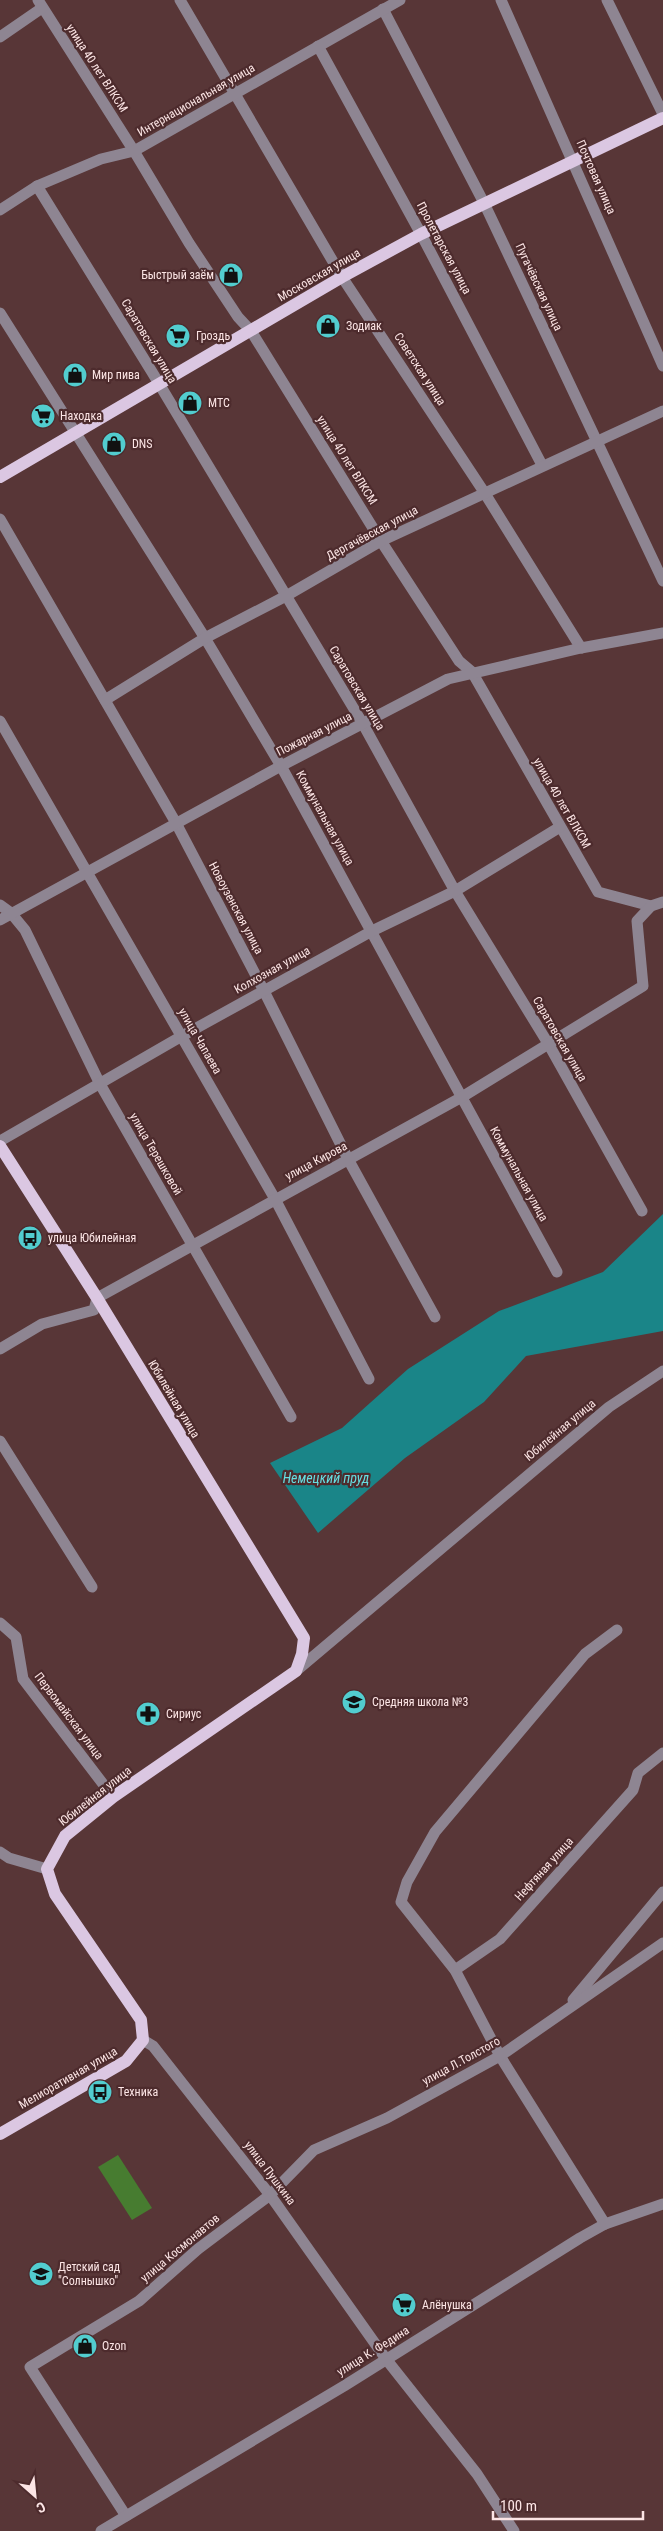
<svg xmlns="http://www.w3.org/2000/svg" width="663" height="2531" font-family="'Roboto Condensed',sans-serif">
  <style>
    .green { fill: #477c30 }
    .water { fill: #1a8588 }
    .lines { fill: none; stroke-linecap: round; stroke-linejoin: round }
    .minor { stroke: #8e8592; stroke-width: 11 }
    .major { stroke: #dbc7e2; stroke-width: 12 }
    .labels { text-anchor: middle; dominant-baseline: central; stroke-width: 4.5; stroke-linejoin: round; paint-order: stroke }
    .street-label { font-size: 12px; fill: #fce5e5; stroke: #4d2b2d }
    .poi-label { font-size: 12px; fill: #fce5e5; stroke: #4d2b2d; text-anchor: start }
    .water-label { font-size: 14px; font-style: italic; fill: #66dfe2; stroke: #4d2b2d }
  </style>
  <rect width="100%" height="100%" fill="#583637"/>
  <!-- green -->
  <path class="green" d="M118 2155 152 2208 132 2220 98 2167Z"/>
  <!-- water -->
  <path class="water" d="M663 1214V1331L526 1356 484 1402 405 1458 318 1533 270 1463 342 1428 408 1369 499 1311 603 1272Z"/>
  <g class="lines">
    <!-- minor -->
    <g class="minor">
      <path d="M38 0 134 151 189 243 238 317 251 331 381 541 459 661 472 672 598 892 651 906"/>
      <path d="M180 0 342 277 484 492 581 648"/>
      <path d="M501 0 663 366"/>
      <path d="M607 0 663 114"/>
      <path d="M383 9 484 203 663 581"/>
      <path d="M0 37 42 8"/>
      <path d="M318 46 421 234 542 465"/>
      <path d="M37 186 152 372 363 724 455 891 549 1045 642 1211"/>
      <path d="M0 210 37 186 101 159 134 151 400 0"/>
      <path d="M0 313 205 638 281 766 557 1272"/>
      <path d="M0 519 176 823 264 991 348 1159 435 1317"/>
      <path d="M105 700 205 638 286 596 381 541 663 411"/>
      <path d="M0 721 275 1199 369 1379"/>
      <path d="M0 905 11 913 25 930 100 1084 291 1417"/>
      <path d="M0 920 281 766 448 679 581 648 663 633"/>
      <path d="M0 1141 182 1036 372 931 455 891 560 827"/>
      <path d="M0 1349 42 1324 94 1310 97 1298 462 1097 643 986 637 921 651 906 663 902"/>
      <path d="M0 1441 92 1587"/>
      <path d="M0 1623 16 1637 23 1679 113 1797"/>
      <path d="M296 1671 609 1407 663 1371"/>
      <path d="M0 1852 9 1858 47 1869"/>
      <path d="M455 1970 500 1939 633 1790 638 1773 663 1753"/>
      <path d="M573 2000 663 1892"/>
      <path d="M143 2040 153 2046 270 2195 386 2359 477 2474 514 2531"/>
      <path d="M605 2224 500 2056 455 1970 401 1902 407 1882 435 1832 585 1654 617 1630"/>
      <path d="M126 2516 30 2367 139 2301 198 2249 270 2195 314 2150 387 2118 500 2056 663 1943"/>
      <path d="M101 2531 344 2386 580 2238 605 2224 663 2204"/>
    </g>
    <!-- major -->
    <g class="major">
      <path d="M0 477 342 277 421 234 663 118"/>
      <path d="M0 1146 97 1298 304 1638 302 1654 296 1671 113 1797 65 1836 47 1869 55 1894 141 2020 143 2040 126 2061 0 2134"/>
    </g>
  </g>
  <!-- icons -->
  <defs>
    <symbol id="shop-disc" viewBox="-11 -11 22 22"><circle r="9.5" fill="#52cdcf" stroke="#4d2b2d"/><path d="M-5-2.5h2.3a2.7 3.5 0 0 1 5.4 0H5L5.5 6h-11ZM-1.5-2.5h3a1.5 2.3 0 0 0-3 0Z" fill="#111"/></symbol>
    <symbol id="supermarket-disc" viewBox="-11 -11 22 22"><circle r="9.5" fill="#52cdcf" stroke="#4d2b2d"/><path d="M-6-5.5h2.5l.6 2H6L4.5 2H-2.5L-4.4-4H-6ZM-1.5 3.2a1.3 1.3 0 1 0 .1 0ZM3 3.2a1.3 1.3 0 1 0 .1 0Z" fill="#111"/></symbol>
    <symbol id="bus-disc" viewBox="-11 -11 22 22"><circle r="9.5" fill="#52cdcf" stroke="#4d2b2d"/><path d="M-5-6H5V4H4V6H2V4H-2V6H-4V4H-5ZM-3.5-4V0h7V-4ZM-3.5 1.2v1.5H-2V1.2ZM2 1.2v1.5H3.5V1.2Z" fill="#111"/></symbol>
    <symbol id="school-disc" viewBox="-11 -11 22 22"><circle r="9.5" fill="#52cdcf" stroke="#4d2b2d"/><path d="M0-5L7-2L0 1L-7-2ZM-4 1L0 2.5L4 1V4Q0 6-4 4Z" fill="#111"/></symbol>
    <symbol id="pharmacy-disc" viewBox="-11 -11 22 22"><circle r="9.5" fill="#52cdcf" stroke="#4d2b2d"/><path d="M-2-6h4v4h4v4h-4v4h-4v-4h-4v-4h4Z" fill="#111"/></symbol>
  </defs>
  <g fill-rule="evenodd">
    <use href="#shop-disc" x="217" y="261" width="28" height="28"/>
    <use href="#shop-disc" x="314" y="312" width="28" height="28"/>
    <use href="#supermarket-disc" x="164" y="322" width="28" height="28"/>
    <use href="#shop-disc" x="61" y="361" width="28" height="28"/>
    <use href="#shop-disc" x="176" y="389" width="28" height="28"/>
    <use href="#supermarket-disc" x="29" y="402" width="28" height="28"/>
    <use href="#shop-disc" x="100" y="430" width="28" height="28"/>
    <use href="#bus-disc" x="16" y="1224" width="28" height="28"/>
    <use href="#school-disc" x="340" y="1688" width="28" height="28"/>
    <use href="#pharmacy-disc" x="134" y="1700" width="28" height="28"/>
    <use href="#bus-disc" x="86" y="2078" width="28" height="28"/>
    <use href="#school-disc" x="27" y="2260" width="28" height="28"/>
    <use href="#supermarket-disc" x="390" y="2291" width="28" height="28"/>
    <use href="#shop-disc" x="71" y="2332" width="28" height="28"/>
  </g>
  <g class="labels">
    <!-- street labels -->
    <g class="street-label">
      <text transform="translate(97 68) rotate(57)">улица 40 лет ВЛКСМ</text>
      <text transform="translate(196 100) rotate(-30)">Интернациональная улица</text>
      <text transform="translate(596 177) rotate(66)">Почтовая улица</text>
      <text transform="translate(444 248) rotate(62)">Пролетарская улица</text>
      <text transform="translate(319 275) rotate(-30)">Московская улица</text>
      <text transform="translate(539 287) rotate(65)">Пугачёвская улица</text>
      <text transform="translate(149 341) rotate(59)">Саратовская улица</text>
      <text transform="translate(420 369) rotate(57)">Советская улица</text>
      <text transform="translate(347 460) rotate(58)">улица 40 лет ВЛКСМ</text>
      <text transform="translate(372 533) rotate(-28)">Дергачёвская улица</text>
      <text transform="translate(357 688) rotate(59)">Саратовская улица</text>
      <text transform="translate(314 734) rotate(-27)">Пожарная улица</text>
      <text transform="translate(562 803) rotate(60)">улица 40 лет ВЛКСМ</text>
      <text transform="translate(325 818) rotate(61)">Коммунальная улица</text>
      <text transform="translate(236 908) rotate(62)">Новоузенская улица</text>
      <text transform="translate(272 970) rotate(-29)">Колхозная улица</text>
      <text transform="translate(560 1039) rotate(60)">Саратовская улица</text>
      <text transform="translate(200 1041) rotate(60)">улица Чапаева</text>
      <text transform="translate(156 1154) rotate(60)">улица Терешковой</text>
      <text transform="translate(316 1161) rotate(-28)">улица Кирова</text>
      <text transform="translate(519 1174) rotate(61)">Коммунальная улица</text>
      <text transform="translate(174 1399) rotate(59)">Юбилейная улица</text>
      <text transform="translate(560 1430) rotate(-40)">Юбилейная улица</text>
      <text transform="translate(69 1716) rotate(53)">Первомайская улица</text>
      <text transform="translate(95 1796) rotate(-38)">Юбилейная улица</text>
      <text transform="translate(544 1869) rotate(-48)">Нефтяная улица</text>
      <text transform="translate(461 2061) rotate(-29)">улица Л.Толстого</text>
      <text transform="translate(68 2078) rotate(-30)">Мелиоративная улица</text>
      <text transform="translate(270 2173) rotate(53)">улица Пушкина</text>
      <text transform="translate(180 2248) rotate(-40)">улица Космонавтов</text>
      <text transform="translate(373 2351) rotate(-32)">улица К. Федина</text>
    </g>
    <!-- poi labels -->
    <g class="poi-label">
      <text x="214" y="275" text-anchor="end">Быстрый заём</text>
      <text x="346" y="326">Зодиак</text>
      <text x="196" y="336">Гроздь</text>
      <text x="92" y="375">Мир пива</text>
      <text x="208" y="403">МТС</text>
      <text x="60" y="416">Находка</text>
      <text x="132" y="444">DNS</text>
      <text x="48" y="1238">улица Юбилейная</text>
      <text x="372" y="1702">Средняя школа №3</text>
      <text x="166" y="1714">Сириус</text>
      <text x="118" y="2092">Техника</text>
      <text x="58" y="2267">Детский сад<tspan x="58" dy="14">"Солнышко"</tspan></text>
      <text x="422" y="2305">Алёнушка</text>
      <text x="102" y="2346">Ozon</text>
    </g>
    <!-- water labels -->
    <g class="water-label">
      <text x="326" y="1478">Немецкий пруд</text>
    </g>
  </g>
  <!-- north arrow -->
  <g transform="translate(35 2496) rotate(153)" stroke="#4d2b2d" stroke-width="4" paint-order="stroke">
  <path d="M0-4L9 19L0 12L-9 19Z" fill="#fce5e5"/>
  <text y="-8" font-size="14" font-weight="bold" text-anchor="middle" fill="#fce5e5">С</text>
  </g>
  <!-- scale -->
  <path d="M493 2511v8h150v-8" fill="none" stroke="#fce5e5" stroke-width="2.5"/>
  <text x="500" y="2511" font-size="15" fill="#fce5e5" stroke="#4d2b2d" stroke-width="4" paint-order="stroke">100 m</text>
</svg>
